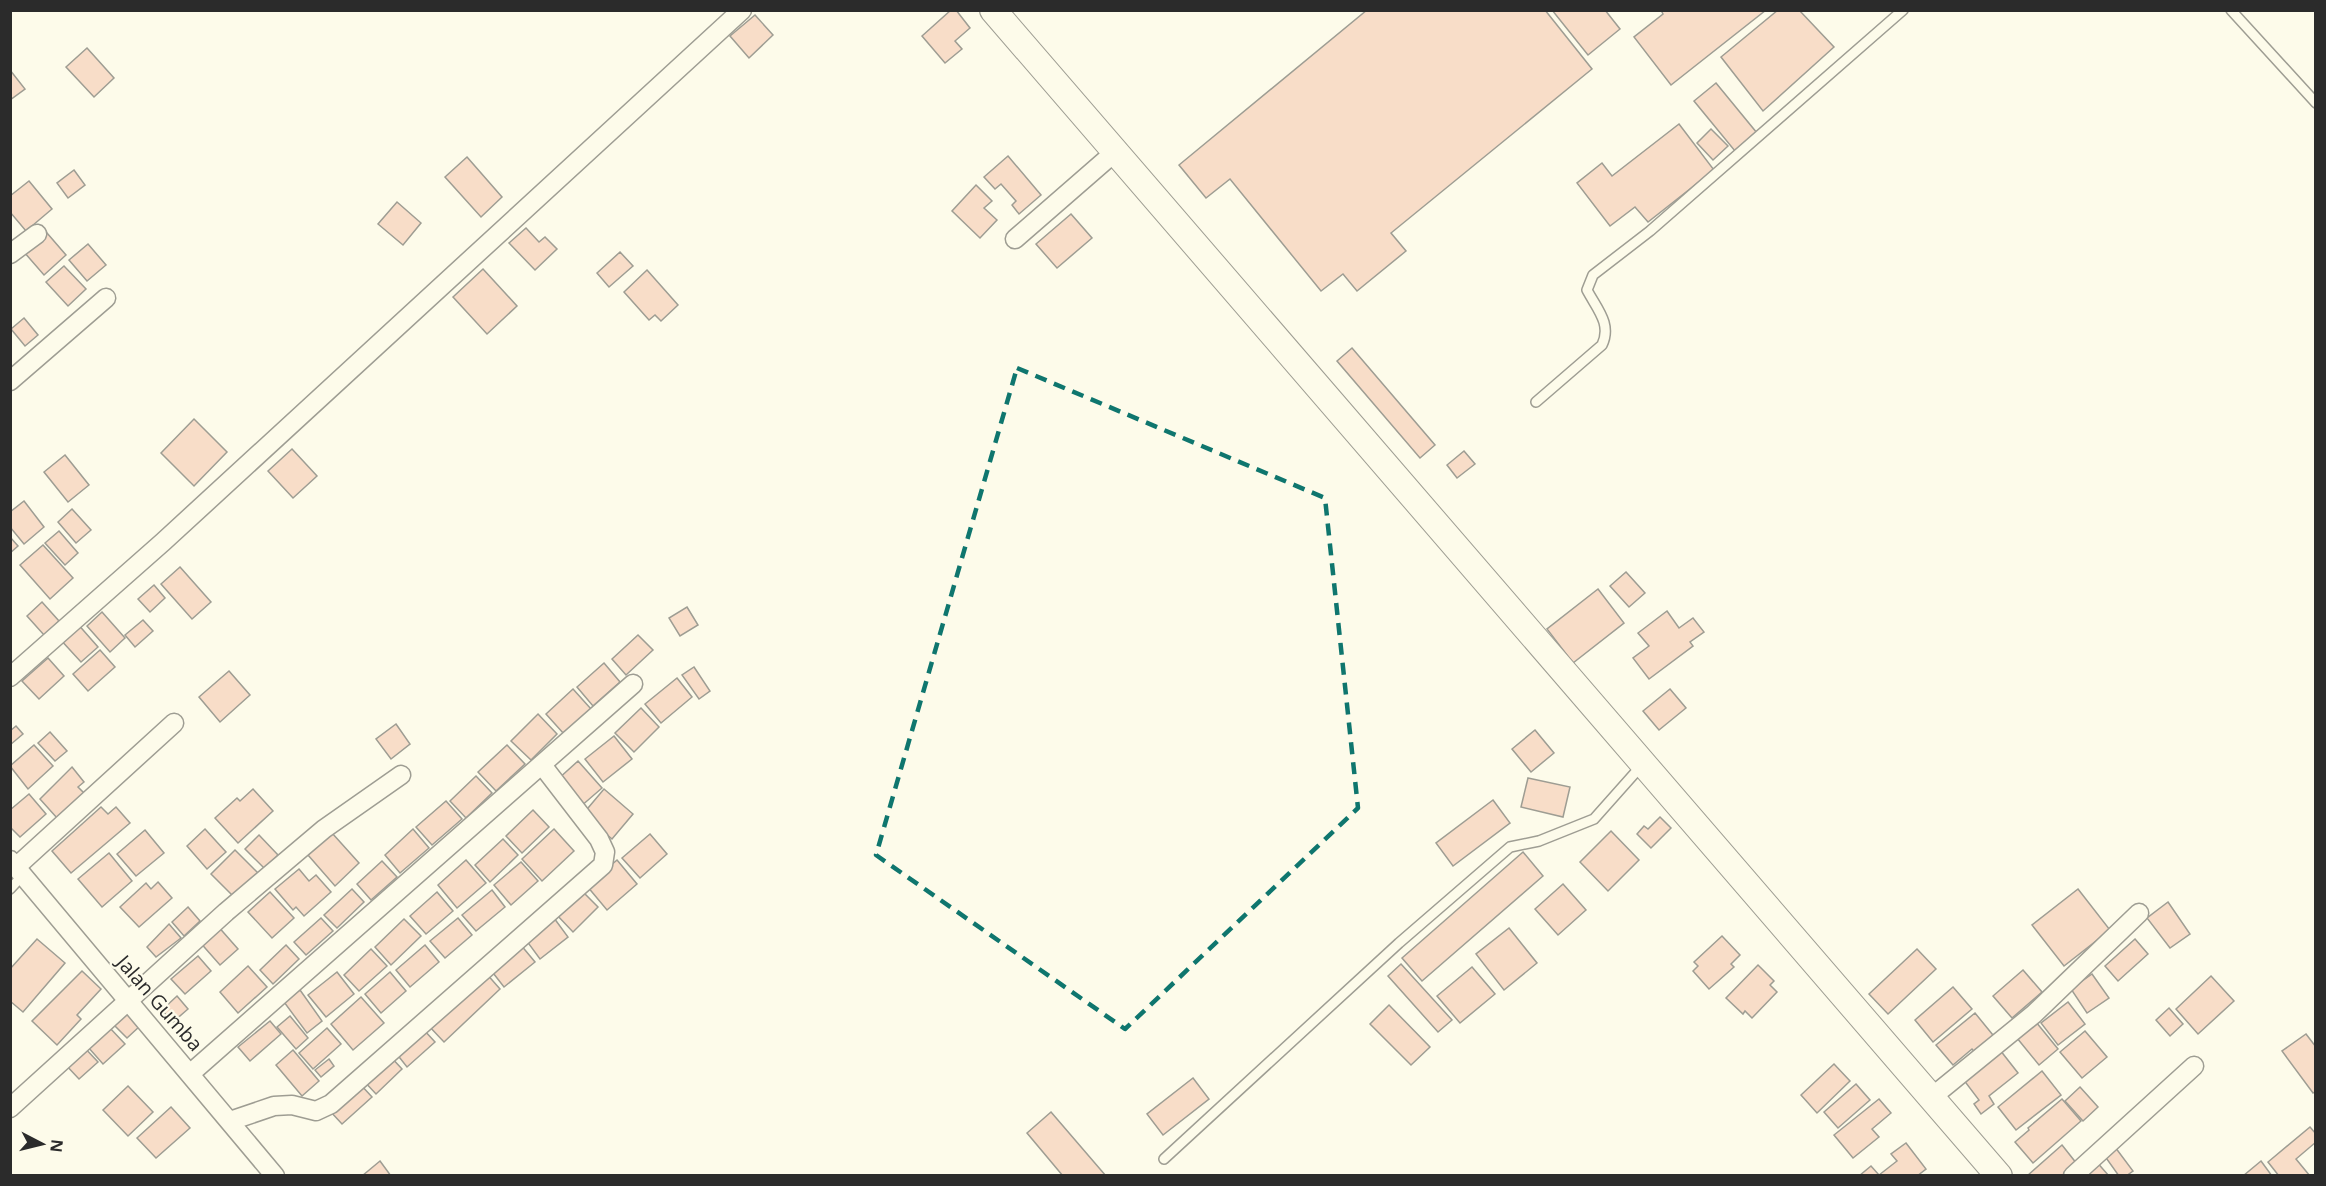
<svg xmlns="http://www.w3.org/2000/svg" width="2326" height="1186" font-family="'Open Sans',sans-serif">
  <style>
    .building { fill: #f2b8a0; stroke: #2b2b2b; stroke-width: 1.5 }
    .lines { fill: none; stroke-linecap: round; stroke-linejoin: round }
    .lane-casing { stroke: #2b2b2b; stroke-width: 12 }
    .street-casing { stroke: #2b2b2b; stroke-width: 21 }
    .secondary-casing { stroke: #2b2b2b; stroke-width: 28 }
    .lane { stroke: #fdfbea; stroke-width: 9 }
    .street { stroke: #fdfbea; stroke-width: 18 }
    .secondary { stroke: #fdfbea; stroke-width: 26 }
    .marked { fill: none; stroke: #0f766e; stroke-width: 4.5; stroke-dasharray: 12 8; stroke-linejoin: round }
    .labels { text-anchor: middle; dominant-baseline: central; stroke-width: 4.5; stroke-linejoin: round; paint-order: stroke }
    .street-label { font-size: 20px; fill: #2b2b2b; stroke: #fdfbea }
  </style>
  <rect width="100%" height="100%" fill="#fdfbea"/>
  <!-- building -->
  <g class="building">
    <path d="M951 10H956L970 28 955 41 962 49 945 63 922 36Z"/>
    <path d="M1367 10H1545L1592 69 1391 233 1406 251 1357 291 1343 274 1321 291 1230 179 1206 198 1179 165Z"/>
    <path d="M1552 10H1605L1620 29 1588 55Z"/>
    <path d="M1661 10H1766L1671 85 1634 37 1663 14Z"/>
    <path d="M1778 10H1799L1834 47 1763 111 1721 57Z"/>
    <path d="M755 15 773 35 749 58 730 36Z"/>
    <path d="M87 48 114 78 94 97 66 67Z"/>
    <path d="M10 70 25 89 10 100Z"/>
    <path d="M1716 83 1757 133 1735 151 1694 101Z"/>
    <path d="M1679 124 1714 170 1648 222 1635 207 1610 226 1577 183 1602 163 1612 176Z"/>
    <path d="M1711 129 1728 146 1713 160 1697 143Z"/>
    <path d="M1008 156 1041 195 1019 214 1012 205 1016 201 1001 184 995 189 984 177Z"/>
    <path d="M467 157 502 197 481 217 445 177Z"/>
    <path d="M74 170 85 185 68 198 57 183Z"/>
    <path d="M29 181 52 209 26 231 10 212V196Z"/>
    <path d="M976 185 992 201 984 208 997 220 980 238 952 211Z"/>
    <path d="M397 202 421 223 403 245 378 224Z"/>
    <path d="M1071 214 1092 238 1057 268 1036 244Z"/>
    <path d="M526 228 539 242 545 237 557 249 535 270 509 243Z"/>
    <path d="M47 233 66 255 44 275 24 252Z"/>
    <path d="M88 244 106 265 87 281 69 260Z"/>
    <path d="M620 252 633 266 609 287 597 273Z"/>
    <path d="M64 266 86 289 68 306 46 282Z"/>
    <path d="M483 269 517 306 487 334 453 297Z"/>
    <path d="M647 270 678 305 661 321 655 315 649 320 624 292Z"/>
    <path d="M24 318 38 335 25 346 11 329Z"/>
    <path d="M1352 348 1435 445 1420 458 1337 361Z"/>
    <path d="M194 419 227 452 194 486 161 453Z"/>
    <path d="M292 449 317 476 293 498 268 471Z"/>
    <path d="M1464 451 1475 464 1457 478 1447 465Z"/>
    <path d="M65 455 89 485 68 502 44 472Z"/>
    <path d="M24 501 44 527 24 544 10 527V512Z"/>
    <path d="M72 509 91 530 76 543 58 522Z"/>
    <path d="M59 531 78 553 65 565 45 543Z"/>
    <path d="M10 537 18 546 10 553Z"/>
    <path d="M43 545 73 578 50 599 20 565Z"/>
    <path d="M180 567 211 602 192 619 161 584Z"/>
    <path d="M1626 572 1645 593 1629 607 1610 586Z"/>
    <path d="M154 585 165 598 150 612 138 599Z"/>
    <path d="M1598 589 1624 623 1573 663 1547 629Z"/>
    <path d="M42 602 59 621 44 635 27 616Z"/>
    <path d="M687 607 698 625 680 636 669 618Z"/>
    <path d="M1667 611 1679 628 1693 618 1704 632 1690 642 1693 646 1649 679 1633 658 1649 646 1638 633Z"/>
    <path d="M102 612 125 638 110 652 87 626Z"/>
    <path d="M143 620 153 631 135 647 125 635Z"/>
    <path d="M76 622 98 647 81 662 59 638Z"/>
    <path d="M638 635 653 650 626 675 612 659Z"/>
    <path d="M100 650 115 667 88 691 73 674Z"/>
    <path d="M48 658 64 676 39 699 22 681Z"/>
    <path d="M604 663 620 682 593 706 577 687Z"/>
    <path d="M694 667 710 691 699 699 682 675Z"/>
    <path d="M229 671 250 695 220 722 199 697Z"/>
    <path d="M677 678 692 697 661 723 645 704Z"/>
    <path d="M573 689 591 709 564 734 546 714Z"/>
    <path d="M1670 689 1686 708 1659 730 1643 711Z"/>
    <path d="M641 708 659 727 634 752 615 733Z"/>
    <path d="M538 714 557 734 531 760 511 741Z"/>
    <path d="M396 724 410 744 391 759 376 739Z"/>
    <path d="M16 726 23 734 10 745V731Z"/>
    <path d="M1535 730 1554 753 1531 772 1512 749Z"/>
    <path d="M50 732 67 751 55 761 38 743Z"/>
    <path d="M614 736 632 759 603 782 585 759Z"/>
    <path d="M34 745 53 766 28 789 10 766Z"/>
    <path d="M507 745 525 764 496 791 478 772Z"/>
    <path d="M578 761 602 788 580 807 557 780Z"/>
    <path d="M72 767 84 782 78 787 84 793 57 818 40 799Z"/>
    <path d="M476 776 492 793 466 818 450 801Z"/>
    <path d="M1528 778 1570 787 1563 817 1521 807Z"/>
    <path d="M253 789 273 811 238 843 215 818 237 798 240 801Z"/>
    <path d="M604 789 633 814 612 839 583 814Z"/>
    <path d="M29 794 46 814 20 837 10 827V810Z"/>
    <path d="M1493 800 1510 823 1453 866 1436 843Z"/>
    <path d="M446 801 462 819 432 845 416 827Z"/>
    <path d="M101 807 108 814 116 807 130 823 71 873 52 851Z"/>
    <path d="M533 810 549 827 522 853 506 836Z"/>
    <path d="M1660 817 1671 828 1651 848 1637 834 1644 826 1648 829Z"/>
    <path d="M205 829 226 852 207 869 187 846Z"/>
    <path d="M413 829 429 848 400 873 385 855Z"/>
    <path d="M554 829 574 851 542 881 522 859Z"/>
    <path d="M145 830 164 853 136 876 117 854Z"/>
    <path d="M1611 831 1639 860 1608 891 1580 862Z"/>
    <path d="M332 833 359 863 335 886 308 855Z"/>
    <path d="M650 834 667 854 640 878 622 858Z"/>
    <path d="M259 835 278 855 265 869 245 849Z"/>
    <path d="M503 839 518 855 490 882 475 865Z"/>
    <path d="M235 850 261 876 237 900 211 874Z"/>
    <path d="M1523 852 1543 876 1422 981 1402 958Z"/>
    <path d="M109 853 132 881 102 907 78 879Z"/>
    <path d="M466 860 486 883 457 908 438 885Z"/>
    <path d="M617 860 637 884 607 910 587 886Z"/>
    <path d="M382 861 397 877 371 900 357 884Z"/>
    <path d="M521 862 538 881 511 905 494 885Z"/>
    <path d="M299 869 309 881 316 875 331 892 304 916 296 907 293 910 275 889Z"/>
    <path d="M158 882 172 898 139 927 120 907 146 883 151 889Z"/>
    <path d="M1563 884 1586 910 1558 935 1535 909Z"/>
    <path d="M352 889 364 902 337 928 324 915Z"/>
    <path d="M2078 889 2110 930 2064 966 2032 925Z"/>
    <path d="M492 890 505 907 476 931 462 915Z"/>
    <path d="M581 890 598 907 573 932 556 914Z"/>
    <path d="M270 892 294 918 272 938 248 912Z"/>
    <path d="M437 892 453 911 426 934 410 916Z"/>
    <path d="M2168 902 2190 934 2170 948 2147 918Z"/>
    <path d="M188 907 200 921 184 936 172 922Z"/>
    <path d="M321 918 333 931 306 955 294 942Z"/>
    <path d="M458 918 472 935 445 958 430 941Z"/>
    <path d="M554 918 568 937 540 959 526 940Z"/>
    <path d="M404 919 421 936 391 965 375 947Z"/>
    <path d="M169 924 181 938 156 957 147 947Z"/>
    <path d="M216 924 238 949 220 965 198 940Z"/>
    <path d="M1509 928 1537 963 1504 990 1476 954Z"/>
    <path d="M1722 936 1740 955 1731 964 1734 967 1709 989 1693 971 1698 966 1694 962Z"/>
    <path d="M37 939 65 963 23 1012 10 1001V969Z"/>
    <path d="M2135 939 2148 954 2118 981 2105 966Z"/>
    <path d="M520 944 535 962 504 987 490 969Z"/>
    <path d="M286 945 299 959 273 984 260 970Z"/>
    <path d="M425 945 439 962 410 987 396 970Z"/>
    <path d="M371 949 387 966 359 991 344 975Z"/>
    <path d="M1917 949 1936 969 1888 1014 1869 994Z"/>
    <path d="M198 956 211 971 185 994 171 979Z"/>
    <path d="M1401 964 1452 1020 1438 1032 1388 976Z"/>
    <path d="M1758 965 1774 981 1770 985 1777 992 1752 1018 1745 1011 1743 1014 1726 998Z"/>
    <path d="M248 966 267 987 238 1013 220 992Z"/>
    <path d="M1472 967 1495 994 1460 1023 1437 996Z"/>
    <path d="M2023 970 2042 992 2012 1018 1993 996Z"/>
    <path d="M82 971 101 989 77 1015 81 1019 57 1045 32 1021Z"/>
    <path d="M337 972 354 994 326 1017 308 995Z"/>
    <path d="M390 972 406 991 381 1013 365 994Z"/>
    <path d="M485 972 500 989 444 1042 428 1025Z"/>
    <path d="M2092 974 2109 998 2087 1013 2071 989Z"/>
    <path d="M2211 976 2234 1001 2198 1034 2176 1009Z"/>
    <path d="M1953 987 1972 1009 1933 1042 1915 1020Z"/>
    <path d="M300 990 322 1021 307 1033 284 1002Z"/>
    <path d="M177 996 188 1009 173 1022 162 1010Z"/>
    <path d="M361 997 384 1023 353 1050 331 1024Z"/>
    <path d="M2068 1002 2085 1024 2058 1045 2041 1023Z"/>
    <path d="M1389 1005 1430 1047 1411 1065 1370 1024Z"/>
    <path d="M2169 1008 2183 1024 2170 1036 2156 1020Z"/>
    <path d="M125 1010 140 1026 127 1038 112 1023Z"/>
    <path d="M1975 1013 1997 1040 1978 1056 1972 1049 1953 1065 1936 1045Z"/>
    <path d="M290 1016 308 1038 296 1049 277 1027Z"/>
    <path d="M270 1021 281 1034 250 1061 238 1047Z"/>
    <path d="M2036 1022 2058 1049 2039 1065 2017 1038Z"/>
    <path d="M109 1027 125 1044 103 1064 88 1047Z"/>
    <path d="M327 1028 341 1044 313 1069 299 1053Z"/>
    <path d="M423 1029 435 1042 407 1067 396 1053Z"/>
    <path d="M2085 1031 2107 1057 2082 1078 2060 1052Z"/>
    <path d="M2306 1034 2316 1047V1091L2313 1093 2282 1051Z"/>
    <path d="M82 1045 98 1062 79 1079 64 1063Z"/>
    <path d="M293 1050 319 1081 302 1096 276 1065Z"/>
    <path d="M2000 1050 2018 1073 1989 1096 1994 1104 1981 1114 1974 1104 1979 1100 1963 1079Z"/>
    <path d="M389 1055 402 1069 376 1094 363 1080Z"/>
    <path d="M329 1059 334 1066 321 1077 315 1070Z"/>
    <path d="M1834 1064 1850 1081 1817 1113 1801 1095Z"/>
    <path d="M2042 1071 2061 1095 2016 1130 1998 1107Z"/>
    <path d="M1193 1078 1209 1099 1163 1135 1147 1114Z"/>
    <path d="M360 1084 372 1097 342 1124 330 1111Z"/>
    <path d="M1856 1084 1870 1100 1838 1128 1824 1112Z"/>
    <path d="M128 1086 153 1112 128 1136 103 1110Z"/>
    <path d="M2080 1087 2098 1107 2083 1121 2065 1101Z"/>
    <path d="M1879 1099 1891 1113 1872 1129 1879 1137 1853 1158 1834 1135Z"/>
    <path d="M2062 1099 2081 1121 2033 1163 2015 1142 2029 1130 2028 1128Z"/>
    <path d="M171 1107 190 1128 156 1158 137 1138Z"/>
    <path d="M1051 1112 1106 1176H1063L1027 1133Z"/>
    <path d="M2310 1127 2316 1134V1142L2296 1159 2310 1176H2279L2268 1162Z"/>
    <path d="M1906 1143 1926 1169 1917 1176H1859L1871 1166 1879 1175 1897 1161 1891 1154Z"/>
    <path d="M2062 1145 2077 1164 2063 1176H2027Z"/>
    <path d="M2115 1147 2133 1171 2126 1176H2119L2104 1155Z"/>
    <path d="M2095 1160 2109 1176H2077Z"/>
    <path d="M380 1161 391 1176H362Z"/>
    <path d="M2261 1161 2272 1176H2243Z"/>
  </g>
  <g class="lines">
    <defs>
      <g id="lane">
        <path d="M2231 10 2316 103"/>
        <path d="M1536 402 1602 345C1612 324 1597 309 1587 290L1593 275 1650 231 1903 10"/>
        <path d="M10 889 23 875"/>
        <path d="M1164 1159 1399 943 1510 847 1539 841 1594 819 1642 765"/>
      </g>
      <g id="street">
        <path d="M1015 239 1115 152"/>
        <path d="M10 254 37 234"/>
        <path d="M10 381 106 298"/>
        <path d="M10 677 163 542 742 10"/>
        <path d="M10 860 275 1176"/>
        <path d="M16 867 174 723"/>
        <path d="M191 1073 633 684"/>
        <path d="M1932 1097 2034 1014 2139 913"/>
        <path d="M10 1108 226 912 324 829 401 775"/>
        <path d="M230 1121 274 1106 292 1105 316 1111 331 1104 603 865 605 852 599 839 542 765"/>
        <path d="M2073 1176 2194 1066"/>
      </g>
      <path id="secondary" d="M993 10 1999 1176"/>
    </defs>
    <!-- lane casing -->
    <use href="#lane" class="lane-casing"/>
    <!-- street casing -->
    <use href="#street" class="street-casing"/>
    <!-- secondary casing -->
    <use href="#secondary" class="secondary-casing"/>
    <!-- lane -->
    <use href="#lane" class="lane"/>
    <!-- street -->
    <use href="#street" class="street"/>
    <!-- secondary -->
    <use href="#secondary" class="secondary"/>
  </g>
  <!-- marked area -->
  <path d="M0 0H2326V1186H0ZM1017 368 1325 498 1358 808 1125 1029 876 855Z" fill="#fdfbea" fill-opacity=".55" fill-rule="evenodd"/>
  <path class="marked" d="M1017 368 1325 498 1358 808 1125 1029 876 855Z"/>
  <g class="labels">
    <!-- street labels -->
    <g class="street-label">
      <text transform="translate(160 1003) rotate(49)">Jalan Gumba</text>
    </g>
  </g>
  <!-- border -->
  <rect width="2326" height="1186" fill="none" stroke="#2b2b2b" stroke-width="24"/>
  <!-- north arrow -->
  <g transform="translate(42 1144) rotate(97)" stroke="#fdfbea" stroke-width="4.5" paint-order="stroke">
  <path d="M0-4.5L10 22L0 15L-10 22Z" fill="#2b2b2b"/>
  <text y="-9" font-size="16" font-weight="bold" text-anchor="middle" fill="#2b2b2b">N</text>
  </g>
</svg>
